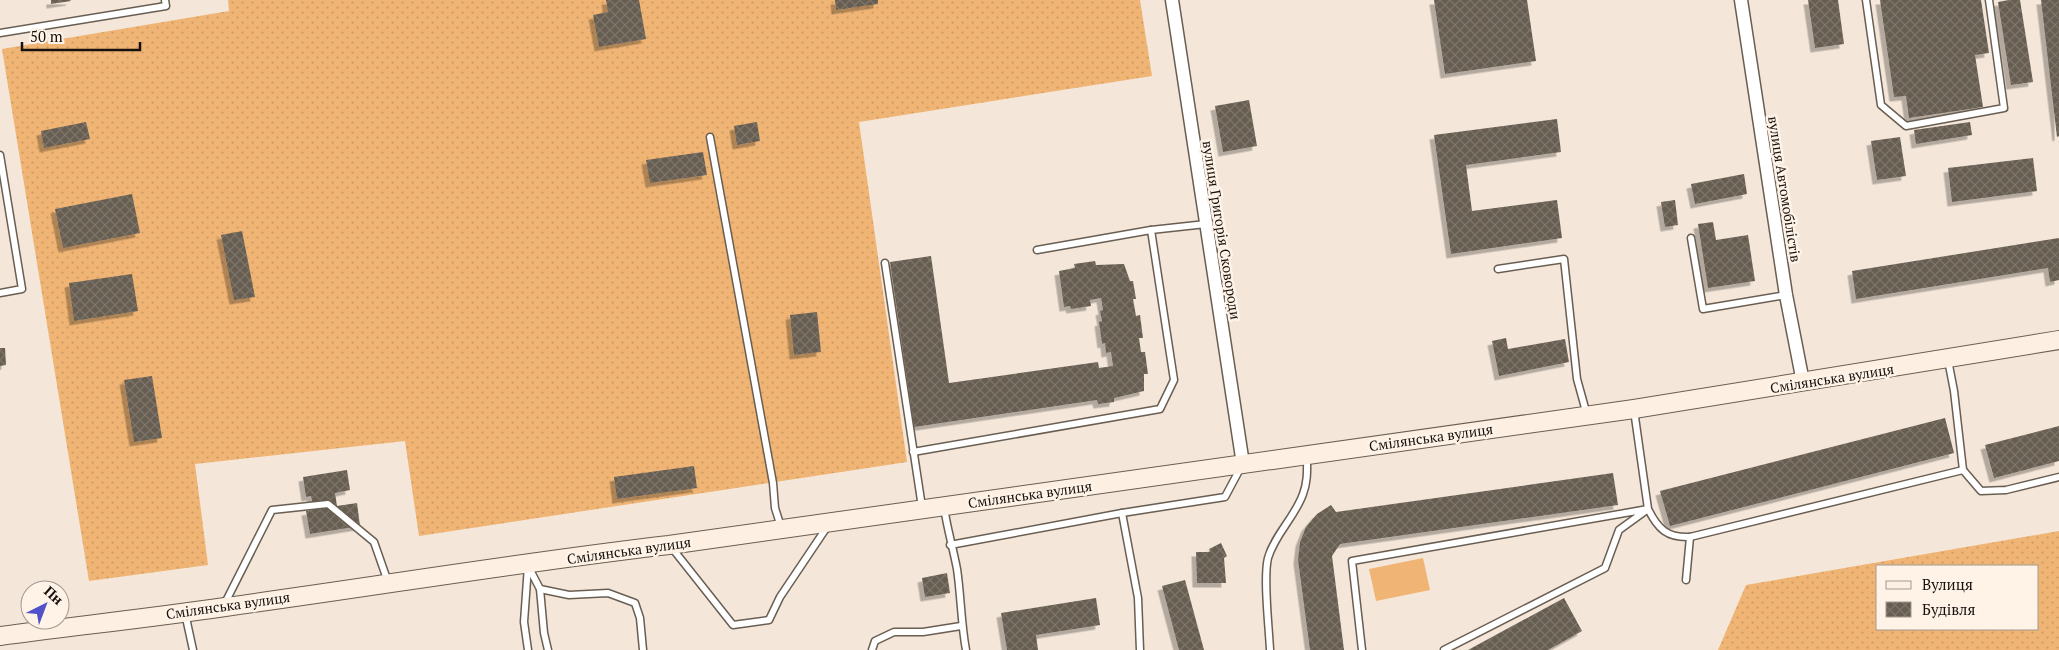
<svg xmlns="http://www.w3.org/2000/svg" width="2059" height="650" font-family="'PT Serif',serif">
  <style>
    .grass { fill: url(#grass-dots); fill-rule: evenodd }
    .park { fill: #f0b575 }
    .building { fill: url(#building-cross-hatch); filter: url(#shadow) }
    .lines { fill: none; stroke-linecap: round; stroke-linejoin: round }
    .service-casing { stroke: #695e52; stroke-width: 9 }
    .minor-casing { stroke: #695e52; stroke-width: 15 }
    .secondary-casing { stroke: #695e52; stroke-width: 20 }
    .service { stroke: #fff; stroke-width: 6 }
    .minor { stroke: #fff; stroke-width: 12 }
    .secondary { stroke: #fdf0e2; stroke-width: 18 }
    .labels { text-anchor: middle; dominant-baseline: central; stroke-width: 5; stroke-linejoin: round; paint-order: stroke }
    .street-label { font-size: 14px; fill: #16110d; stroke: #fff3e8 }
  </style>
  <defs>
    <pattern id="grass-dots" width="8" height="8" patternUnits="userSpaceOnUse" patternTransform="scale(1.25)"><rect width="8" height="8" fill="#f0b575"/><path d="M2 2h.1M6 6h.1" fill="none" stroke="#cd9b64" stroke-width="1.8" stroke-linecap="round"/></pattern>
    <pattern id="building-cross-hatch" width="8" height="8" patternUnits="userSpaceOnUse" patternTransform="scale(1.25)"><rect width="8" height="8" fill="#685d51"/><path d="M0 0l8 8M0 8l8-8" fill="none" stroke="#7c746a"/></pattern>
    <filter id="shadow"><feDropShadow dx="-4.5" dy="4.5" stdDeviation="0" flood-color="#0004"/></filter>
  </defs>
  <rect width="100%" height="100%" fill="#f4e6d8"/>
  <!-- grass -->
  <g class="grass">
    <path d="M228 0H1140L1152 76 859 122 907 462 419 536 405 441 195 464 208 565 89 581 2 49 229 11Z"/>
    <path d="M2059 531V650H1718L1746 585ZM1878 566H2038V629H1878Z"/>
  </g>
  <!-- park -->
  <path class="park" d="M1423 558 1430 590 1376 601 1369 569Z"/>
  <!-- building -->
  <g class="building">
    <path d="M51 0H70L71 1 51 4Z"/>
    <path d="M606 0H639L646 39 599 47 593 15 608 12Z"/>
    <path d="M835 0H878V4L836 10Z"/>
    <path d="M1434 0H1527L1536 61 1445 74Z"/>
    <path d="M1808 0H1838L1844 44 1815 48Z"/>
    <path d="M1880 0H1981L1989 53 1975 55 1983 107 1909 118 1906 96 1894 97Z"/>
    <path d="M2009 0H2020L2033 82 2011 85 1998 2Z"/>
    <path d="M2041 0H2059V136L2057 137Z"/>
    <path d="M1249 100 1257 146 1223 152 1215 106Z"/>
    <path d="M1557 119 1561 152 1466 165 1472 211 1557 200 1562 238 1451 254 1434 135Z"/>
    <path d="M86 122 90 139 44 148 41 131Z"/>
    <path d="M757 122 760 141 737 145 734 126Z"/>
    <path d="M1970 122 1972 135 1916 144 1914 130Z"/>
    <path d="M1900 137 1906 176 1877 180 1871 141Z"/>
    <path d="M703 152 707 175 650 183 646 160Z"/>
    <path d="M2033 158 2037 191 1952 202 1948 168Z"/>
    <path d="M1744 174 1747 194 1695 204 1691 184Z"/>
    <path d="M132 194 140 233 63 248 55 209Z"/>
    <path d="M1675 200 1678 225 1665 227 1661 202Z"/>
    <path d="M1713 222 1716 240 1748 235 1755 281 1708 288 1698 224Z"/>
    <path d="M242 231 255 297 234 300 221 235Z"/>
    <path d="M2059 238V280L2050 282 2048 268 1856 299 1852 271Z"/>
    <path d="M931 256 949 383 1098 362 1099 368 1113 366 1111 352 1106 353 1105 343 1102 344 1099 322 1102 321 1100 311 1103 310 1101 298 1090 300 1091 306 1071 309 1070 306 1064 307 1059 271 1075 268 1074 264 1095 261 1096 265 1124 264 1130 281H1133L1136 299H1133L1136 316 1140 315 1143 338H1139L1141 352H1145L1148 374H1144V391L1114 398V402L1098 404 1097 400 914 427 890 262Z"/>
    <path d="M132 274 138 311 74 321 69 283Z"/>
    <path d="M817 312 821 352 794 355 790 315Z"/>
    <path d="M1506 338 1508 349 1565 339 1569 362 1499 376 1492 341Z"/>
    <path d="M0 348H5L6 365 0 366Z"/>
    <path d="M152 376 162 438 134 442 124 380Z"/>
    <path d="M1945 418 1954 453 1670 526 1660 491Z"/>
    <path d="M2059 426V461L1994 478 1985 445Z"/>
    <path d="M694 466 697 488 617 499 614 477Z"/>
    <path d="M347 470 350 490 335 493 337 506 357 503 360 526 310 534 306 511 314 510 311 496 306 497 303 477Z"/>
    <path d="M1613 473 1618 505 1340 544 1332 556 1344 650H1310L1298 560 1300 542 1306 527 1317 514 1331 505 1336 512Z"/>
    <path d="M1221 543 1227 556 1224 558 1226 583H1197L1196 552H1210L1209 549Z"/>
    <path d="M947 573 950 593 925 597 922 578Z"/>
    <path d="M1185 580 1204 650H1179L1162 586Z"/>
    <path d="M1096 598 1100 625 1036 635 1038 650H1007L1001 613Z"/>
    <path d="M1564 598 1582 631 1548 650H1468Z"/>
  </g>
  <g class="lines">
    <defs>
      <g id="service">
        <path d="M1866 0 1881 105 1906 126 2004 108 1989 0"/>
        <path d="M0 33 166 6 165 0"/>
        <path d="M710 137 773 483 775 508 781 527"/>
        <path d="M0 155 22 289 0 293"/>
        <path d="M1691 238 1703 309 1786 295"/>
        <path d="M1037 250 1151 230 1206 224"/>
        <path d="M885 263 922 507"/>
        <path d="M1498 269 1564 259 1577 379 1587 415"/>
        <path d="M1948 360 1954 391 1963 470"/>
        <path d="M1634 410 1648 509C1658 529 1667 538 1690 537L1963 470 1981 491 2006 490 2059 477"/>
        <path d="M913 452 1160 409 1174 380 1151 230"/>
        <path d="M944 507C947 528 953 548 957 569 961 596 961 623 966 650"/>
        <path d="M1122 513 1138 598 1140 650"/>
        <path d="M950 545 1122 513 1225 497 1241 467"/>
        <path d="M672 548 733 625 769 620 780 597 827 527"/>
        <path d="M528 566 540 589 544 633 548 650"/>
        <path d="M528 566 524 622 528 650"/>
        <path d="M1686 580 1690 537"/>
        <path d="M540 589 569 595 608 593 635 603 640 618 643 650"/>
        <path d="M224 605 272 510 328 504 374 542 388 582"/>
        <path d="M185 613 193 650"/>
        <path d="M872 650 875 641 894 632H923L961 626"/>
        <path d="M1270 650C1269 627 1263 578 1268 558 1275 534 1295 517 1303 494 1308 481 1307 469 1307 456"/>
        <path d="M1362 650 1352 561 1648 509 1619 530 1605 568 1444 650"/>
      </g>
      <g id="minor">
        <path d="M1172 0 1243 464"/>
        <path d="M1741 0 1786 295 1803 382"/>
      </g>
      <path id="secondary" d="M0 636C75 626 150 618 225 607 373 587 521 562 669 545L1634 409 2059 340"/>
    </defs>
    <!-- service casing -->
    <use href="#service" class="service-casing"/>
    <!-- minor casing -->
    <use href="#minor" class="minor-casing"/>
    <!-- secondary casing -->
    <use href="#secondary" class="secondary-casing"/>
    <!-- service -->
    <use href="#service" class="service"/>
    <!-- minor -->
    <use href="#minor" class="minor"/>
    <!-- secondary -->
    <use href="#secondary" class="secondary"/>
  </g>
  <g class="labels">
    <!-- street labels -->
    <g class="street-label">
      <text transform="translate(1785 189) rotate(81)">вулиця Автомобілістів</text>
      <text transform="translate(1222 230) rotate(81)">вулиця Григорія Сковороди</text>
      <text transform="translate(1832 378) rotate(-9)">Смілянська вулиця</text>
      <text transform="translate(1431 437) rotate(-8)">Смілянська вулиця</text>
      <text transform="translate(1030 494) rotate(-8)">Смілянська вулиця</text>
      <text transform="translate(629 550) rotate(-8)">Смілянська вулиця</text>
      <text transform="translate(228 605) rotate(-8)">Смілянська вулиця</text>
    </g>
  </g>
  <!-- legend -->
  <rect x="1876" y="565" width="162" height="65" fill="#fff3e8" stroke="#a29990"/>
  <rect x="1886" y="581" width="25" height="8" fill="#fdf0e2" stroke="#a29990"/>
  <text x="1922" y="590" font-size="15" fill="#16110d">Вулиця</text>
  <rect x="1886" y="602" width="25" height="15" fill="url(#building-cross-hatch)" stroke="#a29990"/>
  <text x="1922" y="615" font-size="15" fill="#16110d">Будівля</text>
  <!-- north arrow -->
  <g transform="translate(45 605) rotate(42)"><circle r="24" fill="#fff3e8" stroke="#a29990"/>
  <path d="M0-4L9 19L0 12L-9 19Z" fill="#5152c9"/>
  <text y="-8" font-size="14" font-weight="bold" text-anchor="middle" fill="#16110d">Пн</text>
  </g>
  <!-- scale -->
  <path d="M22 42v8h118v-8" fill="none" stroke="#16110d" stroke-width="2.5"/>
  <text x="30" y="42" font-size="15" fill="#16110d" stroke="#fff3e8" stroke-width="4" paint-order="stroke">50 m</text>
</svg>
